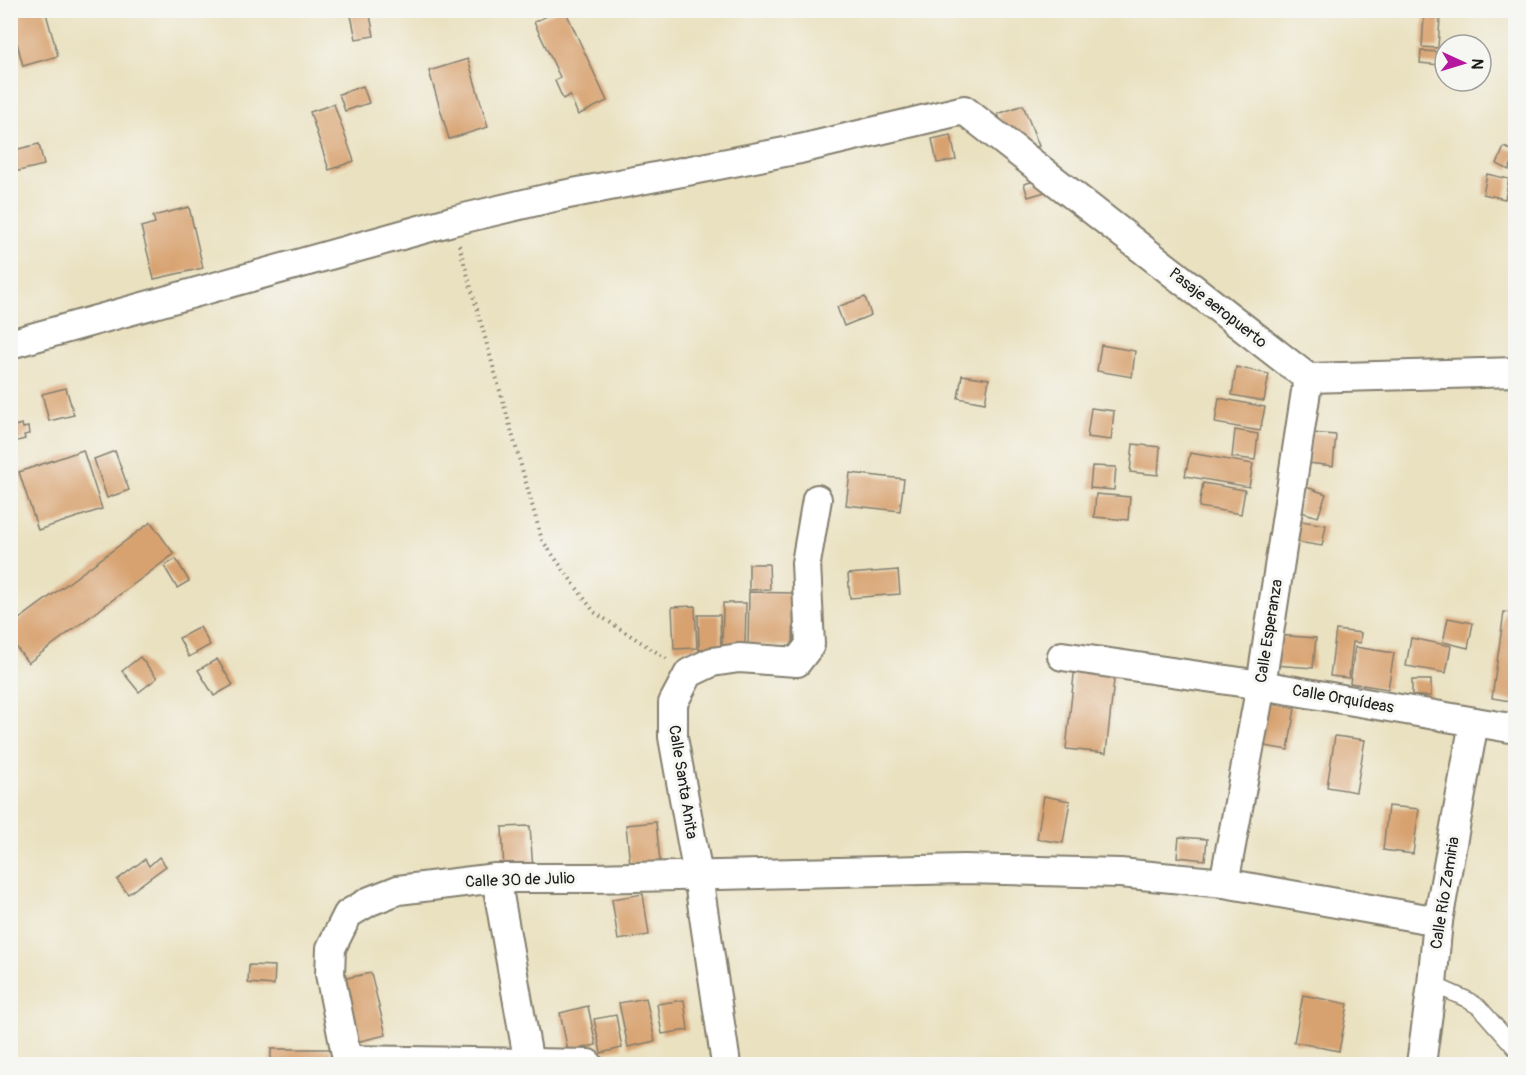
<svg xmlns="http://www.w3.org/2000/svg" width="1526" height="1075" font-family="Pangolin,sans-serif">
  <style>
    .building { fill: #d8a26f }
    .lines { fill: none; stroke-linecap: round; stroke-linejoin: round }
    .service-casing { stroke: #837e6e; stroke-width: 18 }
    .minor-casing { stroke: #837e6e; stroke-width: 32 }
    .path { stroke: #837e6e; stroke-width: 4; stroke-dasharray: 1.5 4.5; stroke-linecap: butt }
    .service { stroke: #fff; stroke-width: 15 }
    .minor { stroke: #fff; stroke-width: 28 }
    .labels { text-anchor: middle; dominant-baseline: central; stroke-width: 6; stroke-linejoin: round; paint-order: stroke }
    .street-label { font-size: 16px; fill: #1c1c1c; stroke: #f6f6f2 }
  </style>
  <rect width="100%" height="100%" fill="#f6f6f2"/>
  <filter id="ink" filterUnits="userSpaceOnUse"><feTurbulence type="fractalNoise" baseFrequency=".0167" numOctaves="2"/><feDisplacementMap in="SourceGraphic" scale="12" xChannelSelector="R" yChannelSelector="G"/><feConvolveMatrix kernelMatrix="1 2 1 2 8 2 1 2 1" color-interpolation-filters="sRGB"/></filter>
  <filter id="wash" filterUnits="userSpaceOnUse"><feTurbulence type="fractalNoise" baseFrequency=".008" numOctaves="4" result="noise"/><feDisplacementMap in="SourceGraphic" scale="24" xChannelSelector="R" yChannelSelector="G"/><feGaussianBlur stdDeviation="1.35" result="paint"/><feColorMatrix in="noise" values="0 0 0 0 0 0 0 0 0 0 0 0 0 0 0 0 0 1.4 0 .05"/><feComposite in="paint" operator="in"/></filter>
  <g filter="url(#wash)">
    <rect width="100%" height="100%" fill="#eae1c0"/>
    <g id="blocks">
      <!-- building -->
      <g class="building">
        <path d="M10 10H45L58 56 23 66 17 43 10 45Z"/>
        <path d="M369 10 374 36 356 39 350 11Z"/>
        <path d="M559 10H565L607 101 578 115 570 95 563 99 555 81 560 77 534 22Z"/>
        <path d="M1424 17 1440 18 1438 48 1422 47Z"/>
        <path d="M1421 51 1441 52 1440 65 1420 63Z"/>
        <path d="M468 59 488 127 449 139 429 71Z"/>
        <path d="M363 86 369 103 345 111 339 94Z"/>
        <path d="M334 104 354 161 329 170 310 112Z"/>
        <path d="M1023 105 1039 146 1014 155 998 114Z"/>
        <path d="M951 135 956 160 937 163 932 139Z"/>
        <path d="M39 144 44 165 10 173V151Z"/>
        <path d="M1504 147 1516 152 1509 170 1497 164Z"/>
        <path d="M1487 174 1509 179 1505 199 1483 194Z"/>
        <path d="M1051 176 1055 189 1028 197 1024 184Z"/>
        <path d="M189 207 203 268 154 279 141 227 155 223 153 216Z"/>
        <path d="M865 297 871 315 844 326 837 307Z"/>
        <path d="M1101 345 1135 351 1132 377 1097 371Z"/>
        <path d="M1236 367 1269 374 1264 401 1232 395Z"/>
        <path d="M962 375 989 379 985 403 958 398Z"/>
        <path d="M66 388 74 415 49 421 42 394Z"/>
        <path d="M1219 398 1265 407 1260 431 1215 423Z"/>
        <path d="M1091 408 1114 411 1111 440 1087 437Z"/>
        <path d="M22 424 23 428 28 427 29 434 24 435 25 439 10 443V427Z"/>
        <path d="M1235 430 1258 434 1255 460 1232 457Z"/>
        <path d="M1311 433 1336 435 1333 466 1308 463Z"/>
        <path d="M1133 444 1160 447 1158 475 1130 472Z"/>
        <path d="M83 450 102 509 38 530 19 472Z"/>
        <path d="M115 451 129 490 107 498 94 459Z"/>
        <path d="M1190 453 1253 464 1249 487 1185 476Z"/>
        <path d="M1092 466 1116 467 1114 490 1090 488Z"/>
        <path d="M850 473 904 479 900 511 846 505Z"/>
        <path d="M1203 483 1245 490 1241 514 1199 507Z"/>
        <path d="M1306 487 1326 494 1318 517 1298 511Z"/>
        <path d="M1096 494 1130 497 1128 520 1094 517Z"/>
        <path d="M1295 520 1326 525 1322 546 1291 541Z"/>
        <path d="M151 522 174 554 28 663 10 639V626Z"/>
        <path d="M176 559 189 581 177 588 164 566Z"/>
        <path d="M749 564H769L770 589 749 590Z"/>
        <path d="M898 570 900 594 850 598 848 574Z"/>
        <path d="M749 592 794 593 793 646 748 645Z"/>
        <path d="M723 603H746L745 648H722Z"/>
        <path d="M695 606 697 648 674 649 672 607Z"/>
        <path d="M1504 612 1516 614V702L1492 698Z"/>
        <path d="M698 615H720L721 649 699 650Z"/>
        <path d="M1448 618 1473 623 1468 648 1443 642Z"/>
        <path d="M200 627 210 645 189 657 179 638Z"/>
        <path d="M1336 630 1361 633 1360 643 1353 642 1349 678 1330 676Z"/>
        <path d="M1276 635 1316 638 1313 668 1274 665Z"/>
        <path d="M1411 638 1451 646 1446 673 1406 666Z"/>
        <path d="M1355 647 1394 653 1388 689 1350 683Z"/>
        <path d="M140 657 157 678 139 692 122 671Z"/>
        <path d="M217 659 233 685 214 696 198 670Z"/>
        <path d="M1075 666 1115 671 1106 753 1066 749Z"/>
        <rect x="1412" y="680" width="19" height="16"/>
        <path d="M1265 703 1295 708 1288 750 1259 745Z"/>
        <path d="M1335 736 1365 740 1356 792 1327 787Z"/>
        <path d="M1044 796 1070 801 1063 843 1037 839Z"/>
        <path d="M1388 806 1419 809 1413 854 1383 850Z"/>
        <path d="M656 822 660 862 630 865 626 825Z"/>
        <path d="M530 826 533 871 504 873 502 827Z"/>
        <path d="M1179 837 1207 839 1205 860 1177 857Z"/>
        <path d="M159 857 166 866 128 894 117 880 145 859 149 866Z"/>
        <path d="M643 894 649 935 618 940 612 899Z"/>
        <path d="M249 965 275 966 274 985 248 983Z"/>
        <path d="M371 973 386 1035 356 1042 342 979Z"/>
        <path d="M1303 995 1348 1004 1339 1051 1294 1042Z"/>
        <path d="M646 998 655 1041 628 1047 619 1003Z"/>
        <path d="M684 1000 688 1030 662 1034 657 1004Z"/>
        <path d="M588 1006 596 1045 568 1051 560 1013Z"/>
        <path d="M616 1015 622 1048 601 1053 594 1019Z"/>
        <rect x="271" y="1049" width="60" height="15"/>
      </g>
    </g>
  </g>
  <g filter="url(#ink)">
    <use href="#blocks" fill-opacity="0" stroke="#837e6e" stroke-width="1.5"/>
    <g class="lines">
      <defs>
        <path id="service" d="M1432 984 1466 999 1479 1007 1516 1049"/>
        <g id="minor">
          <path d="M10 344 452 221 558 196 800 149 964 110 1308 378 1516 372"/>
          <path d="M1062 656 1261 685 1516 729"/>
          <path d="M496 878 529 1064"/>
          <path d="M1224 883 1261 685 1308 378"/>
          <path d="M348 1060 588 1064"/>
          <path d="M348 1064 330 974 331 948 348 914 370 901 398 890 496 878H592L964 869 1120 873 1224 883 1438 921"/>
          <path d="M726 1064 698 876 673 737V703L689 673 712 662 739 658 797 662 810 645 806 563 817 499"/>
          <path d="M1421 1064 1432 984 1438 921 1474 722"/>
        </g>
      </defs>
      <!-- service casing -->
      <use href="#service" class="service-casing"/>
      <!-- minor casing -->
      <use href="#minor" class="minor-casing"/>
      <!-- path -->
      <path class="path" d="M459 245 542 540 594 612 667 659"/>
      <!-- service -->
      <use href="#service" class="service"/>
      <!-- minor -->
      <use href="#minor" class="minor"/>
    </g>
  </g>
  <g class="labels">
    <!-- street labels -->
    <g class="street-label">
      <text transform="translate(1218 308) rotate(38)">Pasaje aeropuerto</text>
      <text transform="translate(1269 631) rotate(-81)">Calle Esperanza</text>
      <text transform="translate(1343 699) rotate(10)">Calle Orquídeas</text>
      <text transform="translate(683 782) rotate(81)">Calle Santa Anita</text>
      <text transform="translate(520 880) rotate(-2)">Calle 30 de Julio</text>
      <text transform="translate(1445 893) rotate(-81)">Calle Río Zamiria</text>
    </g>
  </g>
  <!-- margin -->
  <rect width="1526" height="1075" fill="none" stroke="#f6f6f2" stroke-width="36"/>
  <!-- north arrow -->
  <g transform="translate(1463 63) rotate(94)"><circle r="28" fill="#f6f6f2" stroke="#9f9f9c" stroke-width="1.5"/>
  <path d="M0-4.5L10 22L0 15L-10 22Z" fill="#b5179e"/>
  <text y="-9" font-size="16" font-weight="bold" text-anchor="middle" fill="#1c1c1c">N</text>
  </g>
</svg>
